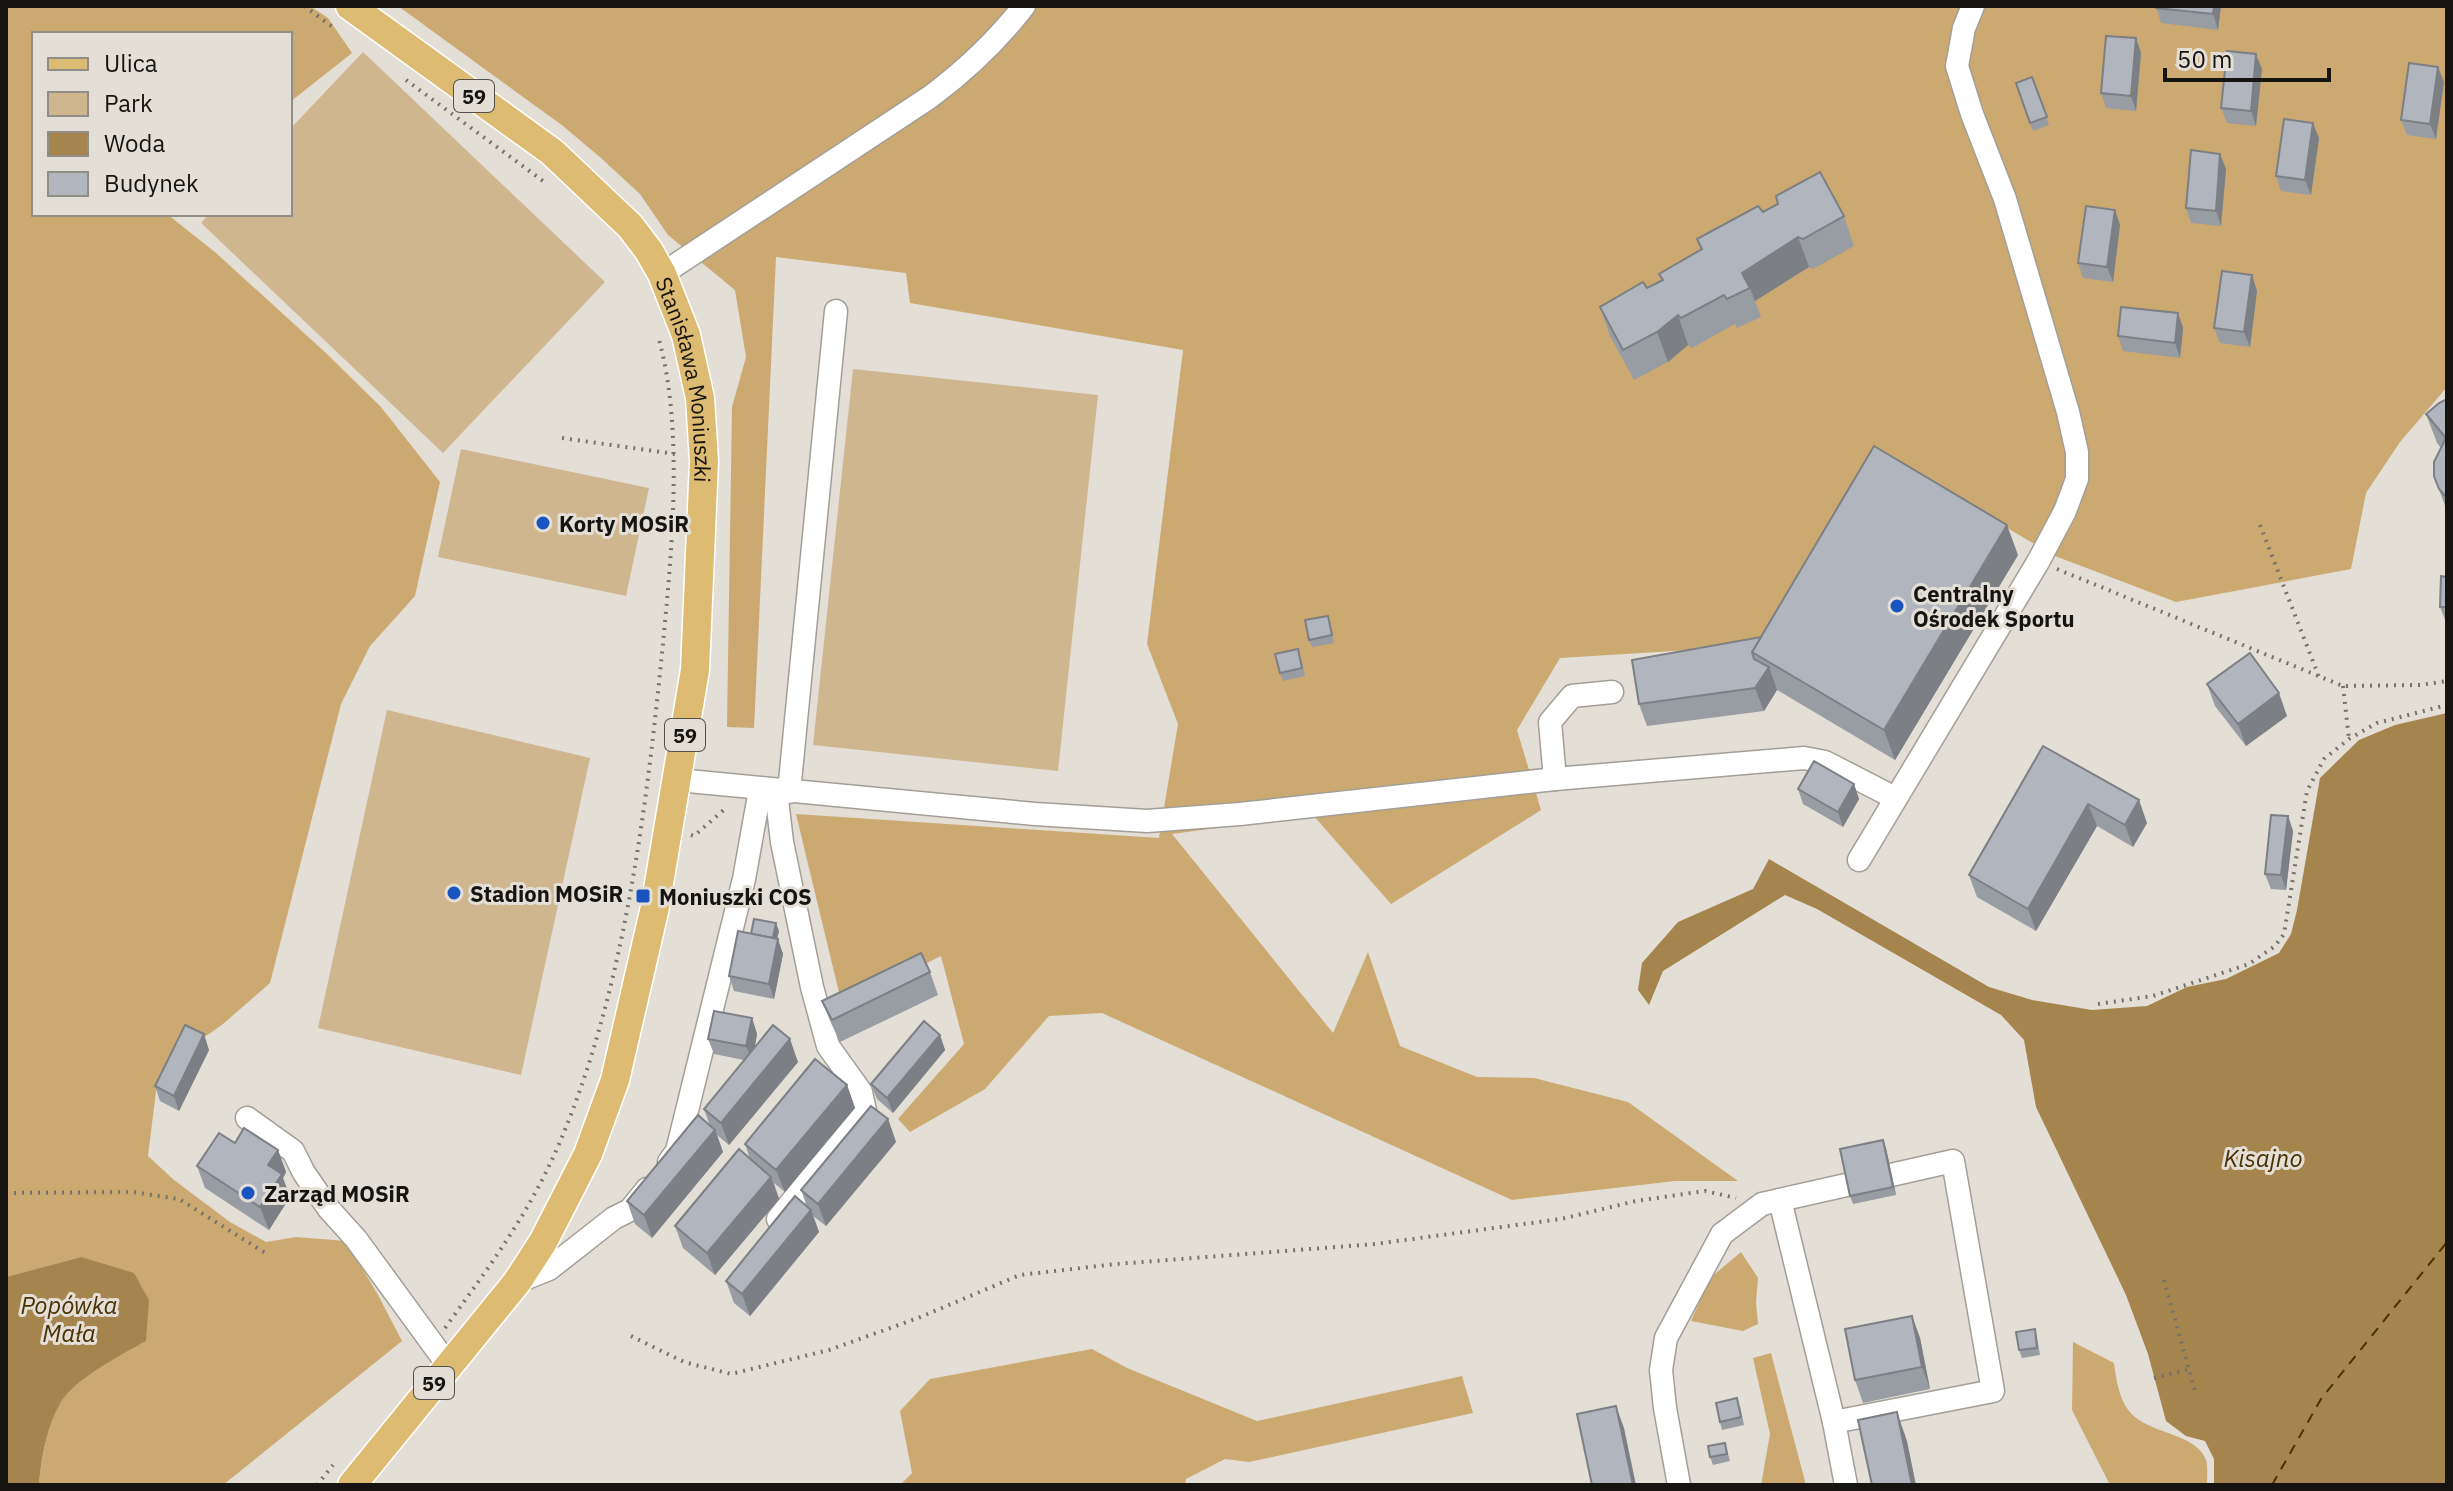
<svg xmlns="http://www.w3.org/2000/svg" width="2453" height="1491" font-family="'IBM Plex Sans',sans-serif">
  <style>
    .green { fill: #cfb68f }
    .forest { fill: #cca971 }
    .water { fill: #a6844d }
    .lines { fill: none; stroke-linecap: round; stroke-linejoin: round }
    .ferry { stroke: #493101; stroke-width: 2; stroke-dasharray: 10 8; stroke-linecap: butt }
    .minor-casing { stroke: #a39f97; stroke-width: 25 }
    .major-casing { stroke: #fff; stroke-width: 31 }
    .path { stroke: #75716c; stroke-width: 4; stroke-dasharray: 2 6; stroke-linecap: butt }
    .minor { stroke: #fff; stroke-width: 22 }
    .major { stroke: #debb72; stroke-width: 28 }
    .wall { fill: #989ca3 }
    .shaded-wall { fill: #7c7f84 }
    .building { fill: #b1b5bd; stroke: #7c7f84; stroke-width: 2 }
    .poi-dot { fill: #1954c0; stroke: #e3ded6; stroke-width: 3 }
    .labels { text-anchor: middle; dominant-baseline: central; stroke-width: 6; stroke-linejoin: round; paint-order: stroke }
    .shield { fill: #e3ded6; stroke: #54514c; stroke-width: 2 }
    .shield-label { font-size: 20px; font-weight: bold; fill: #161411 }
    .street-label { font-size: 22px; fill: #161411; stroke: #e3ded6 }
    .poi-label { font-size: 22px; font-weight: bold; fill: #161411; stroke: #e3ded6; text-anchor: start }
    .water-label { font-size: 24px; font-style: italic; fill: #493101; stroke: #e3ded6 }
  </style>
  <rect width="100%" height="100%" fill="#e3ded6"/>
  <!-- green -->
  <g class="green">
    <path d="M363 52 605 282 443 453 201 223 209 214H290V129Z"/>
    <path d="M853 369 1098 395 1058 771 813 745Z"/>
    <path d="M461 449 649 488 626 596 438 557Z"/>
    <path d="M387 710 590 758 521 1075 318 1028Z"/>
  </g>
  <!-- forest -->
  <g class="forest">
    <path d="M6 6H310L328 18 352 53 290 102V34H34V214H167L216 253 327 354 381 407 440 482 415 596 370 646 341 704 270 983 223 1024 186 1050 156 1091 148 1156 174 1180 230 1222 266 1242 296 1237 346 1241 378 1295 402 1341 223 1485H39C41 1462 48 1418 62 1400 83 1373 117 1357 145 1341L81 1257 6 1277Z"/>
    <path d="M398 6H2447V387L2400 442 2366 493 2351 569 2176 602 2055 556 1883 455 1771 645 1560 658 1517 730 1541 810 1391 904 1313 815 1172 834 1333 1033 1368 952 1400 1046 1477 1077 1534 1078 1628 1102 1738 1181H1675L1512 1200 1102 1013 1049 1016 985 1089 910 1132 898 1119 964 1044 941 956 842 1005 796 814 1159 838 1178 724 1147 644 1183 350 910 303 906 273 776 257 754 728 727 727 732 407 746 357 735 290 668 235 640 194 601 158 563 126Z"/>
    <path d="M1741 1252 1758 1278 1756 1302 1758 1324 1743 1331 1691 1321 1709 1279Z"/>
    <path d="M2073 1342 2114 1363C2116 1378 2119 1399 2129 1411 2148 1435 2196 1432 2206 1460 2208 1467 2207 1478 2207 1485H2110L2072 1410Z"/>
    <path d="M1092 1349 1127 1368 1257 1421 1462 1376 1473 1413 1249 1462 1225 1459 1186 1479 1185 1485H900L912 1473 900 1411 930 1379Z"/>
    <path d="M1771 1353 1806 1485H1761L1770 1434 1753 1358Z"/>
  </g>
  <!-- water -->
  <g class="water">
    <path d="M2447 713V1485H2214V1459L2205 1441 2186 1436 2166 1421 2148 1354 2126 1295 2036 1107 2024 1040 2001 1015 1817 909 1785 895 1663 971 1649 1005 1638 990 1642 963 1678 922 1753 889 1769 859 1989 987 2032 1000 2092 1010 2147 1006 2187 987 2226 979 2279 953 2291 934 2297 910 2320 778 2359 740 2395 725Z"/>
    <path d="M81 1257 134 1273 149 1300 146 1341C122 1354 75 1379 61 1402 47 1425 41 1459 39 1485H6V1277Z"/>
  </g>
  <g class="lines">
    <!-- ferry -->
    <path class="ferry" d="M2272 1485 2321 1399 2447 1242"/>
    <defs>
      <g id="minor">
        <path d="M662 274 930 97C966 70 996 42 1024 6"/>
        <path d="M1555 779 1550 722 1572 696 1612 692"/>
        <path d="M678 780 1035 814 1147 821 1240 814 1555 779 1804 758 1825 762 1895 798"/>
        <path d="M776 791 782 842 812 987 828 1046 861 1092 865 1111 778 1219"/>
        <path d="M789 792 836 311"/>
        <path d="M1859 860 2038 562 2065 511 2077 479V452L2068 412 2005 199 1972 114 1957 66 1964 28 1973 6"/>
        <path d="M247 1118 293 1151 304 1173 329 1209 356 1239 448 1365"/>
        <path d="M669 1162 677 1151 744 879 760 790"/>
        <path d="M1780 1200 1834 1422 1846 1485"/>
        <path d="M517 1282 549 1269 614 1218 630 1210 647 1189"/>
        <path d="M1679 1485 1665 1408 1661 1370 1666 1338 1722 1234 1762 1204 1953 1161 1993 1391 1834 1422"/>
      </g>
      <g id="major">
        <path id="s1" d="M350 6 552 152 630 226 649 251 662 274 686 335 700 398 704 461 695 670 655 907 615 1080 588 1154 543 1242 517 1282 352 1485"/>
      </g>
    </defs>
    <!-- minor casing -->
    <use href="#minor" class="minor-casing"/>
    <!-- major casing -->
    <use href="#major" class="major-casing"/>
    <!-- path -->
    <g class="path">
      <path d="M304 6 334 28"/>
      <path d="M406 80 547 184"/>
      <path d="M562 438 675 454"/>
      <path d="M2260 525 2319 677"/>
      <path d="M2057 569 2343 686 2420 685 2447 681"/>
      <path d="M2343 686 2349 739"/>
      <path d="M691 835 694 836 727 807"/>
      <path d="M2098 1004 2153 996 2249 964 2275 946 2284 934 2307 791 2324 759 2349 739 2377 723 2447 705"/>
      <path d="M6 1193 132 1192 179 1199 267 1254"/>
      <path d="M2164 1280 2196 1395"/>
      <path d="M445 1328C489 1267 529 1214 559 1144 624 993 647 806 663 643 672 550 684 426 658 336"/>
      <path d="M631 1336 684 1362 731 1374 829 1350 918 1318 1020 1275 1116 1264 1375 1244 1561 1219 1636 1201 1705 1191 1736 1198"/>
      <path d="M2154 1378 2189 1369"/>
      <path d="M317 1485 333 1465"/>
    </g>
    <!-- minor -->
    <use href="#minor" class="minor"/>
    <!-- major -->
    <use href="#major" class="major"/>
  </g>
  <!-- wall -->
  <g class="wall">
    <path d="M2156 6H2221L2218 30 2161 23Z"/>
    <path d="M2136 38 2141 53 2136 111 2106 108 2101 93Z"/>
    <path d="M2262 69 2256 126 2227 123 2221 108Z"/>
    <path d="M2032 77 2049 125 2033 131 2016 83Z"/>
    <path d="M2444 82 2436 139 2407 135 2401 120Z"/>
    <path d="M2319 138 2311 195 2281 191 2276 176Z"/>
    <path d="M2220 154 2226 169 2221 226 2191 223 2186 208Z"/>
    <path d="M1763 212 1844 216 1854 246 1813 269 1809 267 1755 301 1761 317 1737 328 1735 324 1692 348 1688 345 1668 362 1634 380 1610 336 1600 307 1647 288 1662 281 1659 274 1700 250 1697 239Z"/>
    <path d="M2120 225 2113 282 2083 278 2078 263Z"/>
    <path d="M2257 291 2250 347 2220 343 2214 328Z"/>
    <path d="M2183 328 2180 358 2123 351 2118 336Z"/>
    <path d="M2447 399V511L2434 476 2441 448 2437 443 2426 414Z"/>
    <path d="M2018 555 1895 760 1777 690 1764 711 1647 726 1639 704 1761 637Z"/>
    <path d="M2447 577V622H2446L2440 607Z"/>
    <path d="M1328 616 1334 643 1312 647 1309 640Z"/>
    <path d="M1301 657 1305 676 1283 681 1280 673Z"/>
    <path d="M2207 684 2287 716 2246 746 2215 706Z"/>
    <path d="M2043 746 2147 823 2133 847 2097 826 2036 931 1977 897 1969 875Z"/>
    <path d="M1854 784 1859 799 1843 827 1803 804 1798 789Z"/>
    <path d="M2288 816 2293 831 2286 890 2271 889 2265 874Z"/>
    <path d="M779 931 777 939 783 954 774 999 734 991 729 976 751 934Z"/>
    <path d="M930 972 938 995 840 1042 831 1023 822 1001Z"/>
    <path d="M752 1018 757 1034 755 1047 798 1062 729 1145 717 1135 723 1152 652 1238 635 1224 627 1201 710 1126 704 1109 744 1060 714 1054 708 1039Z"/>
    <path d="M940 1035 945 1050 893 1113 877 1099 871 1084Z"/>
    <path d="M209 1050 179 1111 160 1101 155 1086Z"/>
    <path d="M847 1085 855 1108 785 1192 774 1183 779 1199 715 1275 683 1248 675 1226 750 1159 745 1144Z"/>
    <path d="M888 1119 896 1142 826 1226 813 1216 819 1232 750 1316 734 1303 726 1281 807 1206 801 1190Z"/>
    <path d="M1883 1140 1886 1148 1896 1195 1853 1204 1850 1196Z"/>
    <path d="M235 1143 278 1150 286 1172 283 1178 290 1197 269 1230 205 1188 197 1166Z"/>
    <path d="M1912 1316 1920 1338 1930 1389 1863 1403 1855 1380Z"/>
    <path d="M2035 1329 2037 1337 2040 1355 2022 1358 2019 1350Z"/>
    <path d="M1740 1406 1744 1425 1722 1430 1720 1422Z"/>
    <path d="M1727 1450 1730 1461 1713 1465 1710 1457Z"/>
  </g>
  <!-- shaded-wall -->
  <g class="shaded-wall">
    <path d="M2214 6H2221L2218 30 2213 14Z"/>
    <path d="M2136 38 2141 53 2136 111 2131 96Z"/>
    <path d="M2256 54 2262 69 2256 126 2251 111Z"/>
    <path d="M2438 67 2444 82 2436 139 2430 124Z"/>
    <path d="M2313 123 2319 138 2311 195 2305 180Z"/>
    <path d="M2220 154 2226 169 2221 226 2216 211Z"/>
    <path d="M2115 210 2120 225 2113 282 2107 267Z"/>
    <path d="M1798 237 1809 267 1755 301 1750 288 1742 273Z"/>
    <path d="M2252 275 2257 291 2250 347 2244 332Z"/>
    <path d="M2178 313 2183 328 2180 358 2175 343Z"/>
    <path d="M1678 315 1688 345 1668 362 1657 332Z"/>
    <path d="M2007 525 2018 555 1895 760 1884 730Z"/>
    <path d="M1769 667 1777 690 1764 711 1755 688Z"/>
    <path d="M2279 693 2287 716 2246 746 2238 724Z"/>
    <path d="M1854 784 1859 799 1843 827 1838 812Z"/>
    <path d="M2139 800 2147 823 2133 847 2125 825Z"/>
    <path d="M2088 804 2097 826 2036 931 2028 909Z"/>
    <path d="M2288 816 2293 831 2286 890 2281 875Z"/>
    <path d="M776 923 779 931 774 952 772 945Z"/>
    <path d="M778 939 783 954 774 999 769 984Z"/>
    <path d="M752 1018 757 1034 752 1061 746 1046Z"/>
    <path d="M204 1034 209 1050 179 1111 174 1096Z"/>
    <path d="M940 1035 945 1050 893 1113 887 1098Z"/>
    <path d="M790 1039 798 1062 729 1145 721 1123Z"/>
    <path d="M847 1085 855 1108 785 1192 776 1170Z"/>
    <path d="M888 1119 896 1142 826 1226 818 1204Z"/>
    <path d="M715 1130 723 1152 652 1238 644 1215Z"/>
    <path d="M1883 1140 1886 1148 1896 1195 1893 1187Z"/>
    <path d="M278 1150 286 1172 283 1178 290 1197 269 1230 260 1207 268 1165Z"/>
    <path d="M771 1177 779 1199 715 1275 707 1253Z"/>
    <path d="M811 1210 819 1232 750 1316 742 1294Z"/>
    <path d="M1912 1316 1920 1338 1930 1389 1922 1367Z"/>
    <path d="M1616 1406 1624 1428 1636 1485H1633Z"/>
    <path d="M1897 1412 1907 1441 1916 1485H1912Z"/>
  </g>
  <!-- building -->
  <g class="building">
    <path d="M2156 6H2214L2213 14 2156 8Z"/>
    <path d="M2106 36 2136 38 2131 96 2101 93Z"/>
    <path d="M2227 51 2256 54 2251 111 2221 108Z"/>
    <path d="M2409 63 2438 67 2430 124 2401 120Z"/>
    <path d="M2032 77 2047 117 2030 123 2016 83Z"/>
    <path d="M2284 119 2313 123 2305 180 2276 176Z"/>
    <path d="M2191 150 2220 154 2216 211 2186 208Z"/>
    <path d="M1820 172 1844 216 1803 239 1798 237 1742 273 1750 288 1727 299 1724 295 1681 318 1678 315 1657 332 1623 350 1600 307 1643 282 1647 288 1663 280 1659 274 1702 249 1697 239 1758 206 1763 212 1778 204 1776 196Z"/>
    <path d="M2086 206 2115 210 2107 267 2078 263Z"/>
    <path d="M2222 271 2252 275 2244 332 2214 328Z"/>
    <path d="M2121 307 2178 313 2175 343 2118 336Z"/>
    <path d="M2447 399V498L2439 489 2434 476V462L2446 438 2426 414 2439 403Z"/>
    <path d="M1874 446 2007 525 1884 730 1752 652Z"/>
    <path d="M2441 576 2447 577V607H2440Z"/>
    <path d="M1328 616 1332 635 1309 640 1305 620Z"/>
    <path d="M1761 637 1752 652 1754 659 1769 667 1755 688 1639 704 1632 660Z"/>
    <path d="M1298 649 1302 668 1280 673 1275 654Z"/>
    <path d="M2250 653 2279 693 2238 724 2207 684Z"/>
    <path d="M2043 746 2139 800 2125 825 2088 804 2028 909 1969 875Z"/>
    <path d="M1814 761 1854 784 1838 812 1798 789Z"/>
    <path d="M2271 815 2288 816 2281 875 2265 874Z"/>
    <path d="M754 919 776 923 773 938 751 934Z"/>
    <path d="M738 931 778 939 769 984 729 976Z"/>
    <path d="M921 953 930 972 832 1020 822 1001Z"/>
    <path d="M714 1011 752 1018 746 1046 708 1039Z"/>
    <path d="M924 1021 940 1035 887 1098 871 1084Z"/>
    <path d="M185 1025 204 1034 174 1096 155 1086Z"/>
    <path d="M773 1025 790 1039 721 1123 704 1109Z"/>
    <path d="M815 1059 847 1085 776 1170 745 1144Z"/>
    <path d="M871 1106 888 1119 818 1204 801 1190Z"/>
    <path d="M698 1115 715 1130 644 1215 627 1201Z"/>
    <path d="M244 1128 278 1150 268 1165 282 1174 260 1207 197 1166 219 1133 235 1143Z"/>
    <path d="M1883 1140 1893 1187 1850 1196 1840 1149Z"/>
    <path d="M739 1149 771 1177 707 1253 675 1226Z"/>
    <path d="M795 1196 811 1210 742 1294 726 1281Z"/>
    <path d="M1912 1316 1922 1367 1855 1380 1845 1329Z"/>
    <path d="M2035 1329 2037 1348 2019 1350 2016 1332Z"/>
    <path d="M1737 1398 1741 1417 1720 1422 1716 1403Z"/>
    <path d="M1616 1406 1633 1485H1592L1577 1414Z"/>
    <path d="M1897 1412 1912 1485H1872L1858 1420Z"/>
    <path d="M1725 1443 1727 1454 1710 1457 1708 1446Z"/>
  </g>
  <!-- markers -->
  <g class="poi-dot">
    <circle cx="543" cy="523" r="8"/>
    <circle cx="1897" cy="606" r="8"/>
    <circle cx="454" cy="893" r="8"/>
    <rect x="635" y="888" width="16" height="16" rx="4"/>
    <circle cx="248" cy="1193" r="8"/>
  </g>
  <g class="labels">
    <!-- shield labels -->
    <g class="shield">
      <rect x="454" y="80" width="40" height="32" rx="6"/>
      <rect x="665" y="719" width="40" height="32" rx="6"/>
      <rect x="414" y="1367" width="40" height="32" rx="6"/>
    </g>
    <g class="shield-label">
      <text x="474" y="96">59</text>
      <text x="685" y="735">59</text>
      <text x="434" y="1383">59</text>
    </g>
    <!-- street labels -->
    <g class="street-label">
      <text stroke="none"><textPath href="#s1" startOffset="524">Stanisława Moniuszki</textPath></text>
    </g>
    <!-- poi labels -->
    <g class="poi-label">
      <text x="559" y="523">Korty MOSiR</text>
      <text x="1913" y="593">Centralny<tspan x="1913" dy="25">Ośrodek Sportu</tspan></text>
      <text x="470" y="893">Stadion MOSiR</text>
      <text x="659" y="896">Moniuszki COS</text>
      <text x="264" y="1193">Zarząd MOSiR</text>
    </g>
    <!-- water labels -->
    <g class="water-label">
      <text x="2263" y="1158">Kisajno</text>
      <text x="69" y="1305">Popówka<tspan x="69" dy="28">Mała</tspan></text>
    </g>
  </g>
  <!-- border -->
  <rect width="2453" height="1491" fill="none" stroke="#161411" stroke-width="16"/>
  <!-- legend -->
  <rect x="32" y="32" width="260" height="184" fill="#e3ded6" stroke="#918d87" stroke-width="2"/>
  <rect x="48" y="58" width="40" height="12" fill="#debb72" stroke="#918d87" stroke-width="2"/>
  <text x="104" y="72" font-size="24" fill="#161411">Ulica</text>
  <rect x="48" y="92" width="40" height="24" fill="#cfb68f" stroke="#918d87" stroke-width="2"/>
  <text x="104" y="112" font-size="24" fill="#161411">Park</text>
  <rect x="48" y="132" width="40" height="24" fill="#a6844d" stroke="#918d87" stroke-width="2"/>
  <text x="104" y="152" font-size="24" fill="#161411">Woda</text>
  <rect x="48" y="172" width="40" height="24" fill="#b1b5bd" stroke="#918d87" stroke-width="2"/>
  <text x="104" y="192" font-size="24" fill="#161411">Budynek</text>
  <!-- scale -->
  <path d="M2165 68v12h164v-12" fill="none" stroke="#161411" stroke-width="4"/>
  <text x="2177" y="68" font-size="24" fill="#161411" stroke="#e3ded6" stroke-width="6" paint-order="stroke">50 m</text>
</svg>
